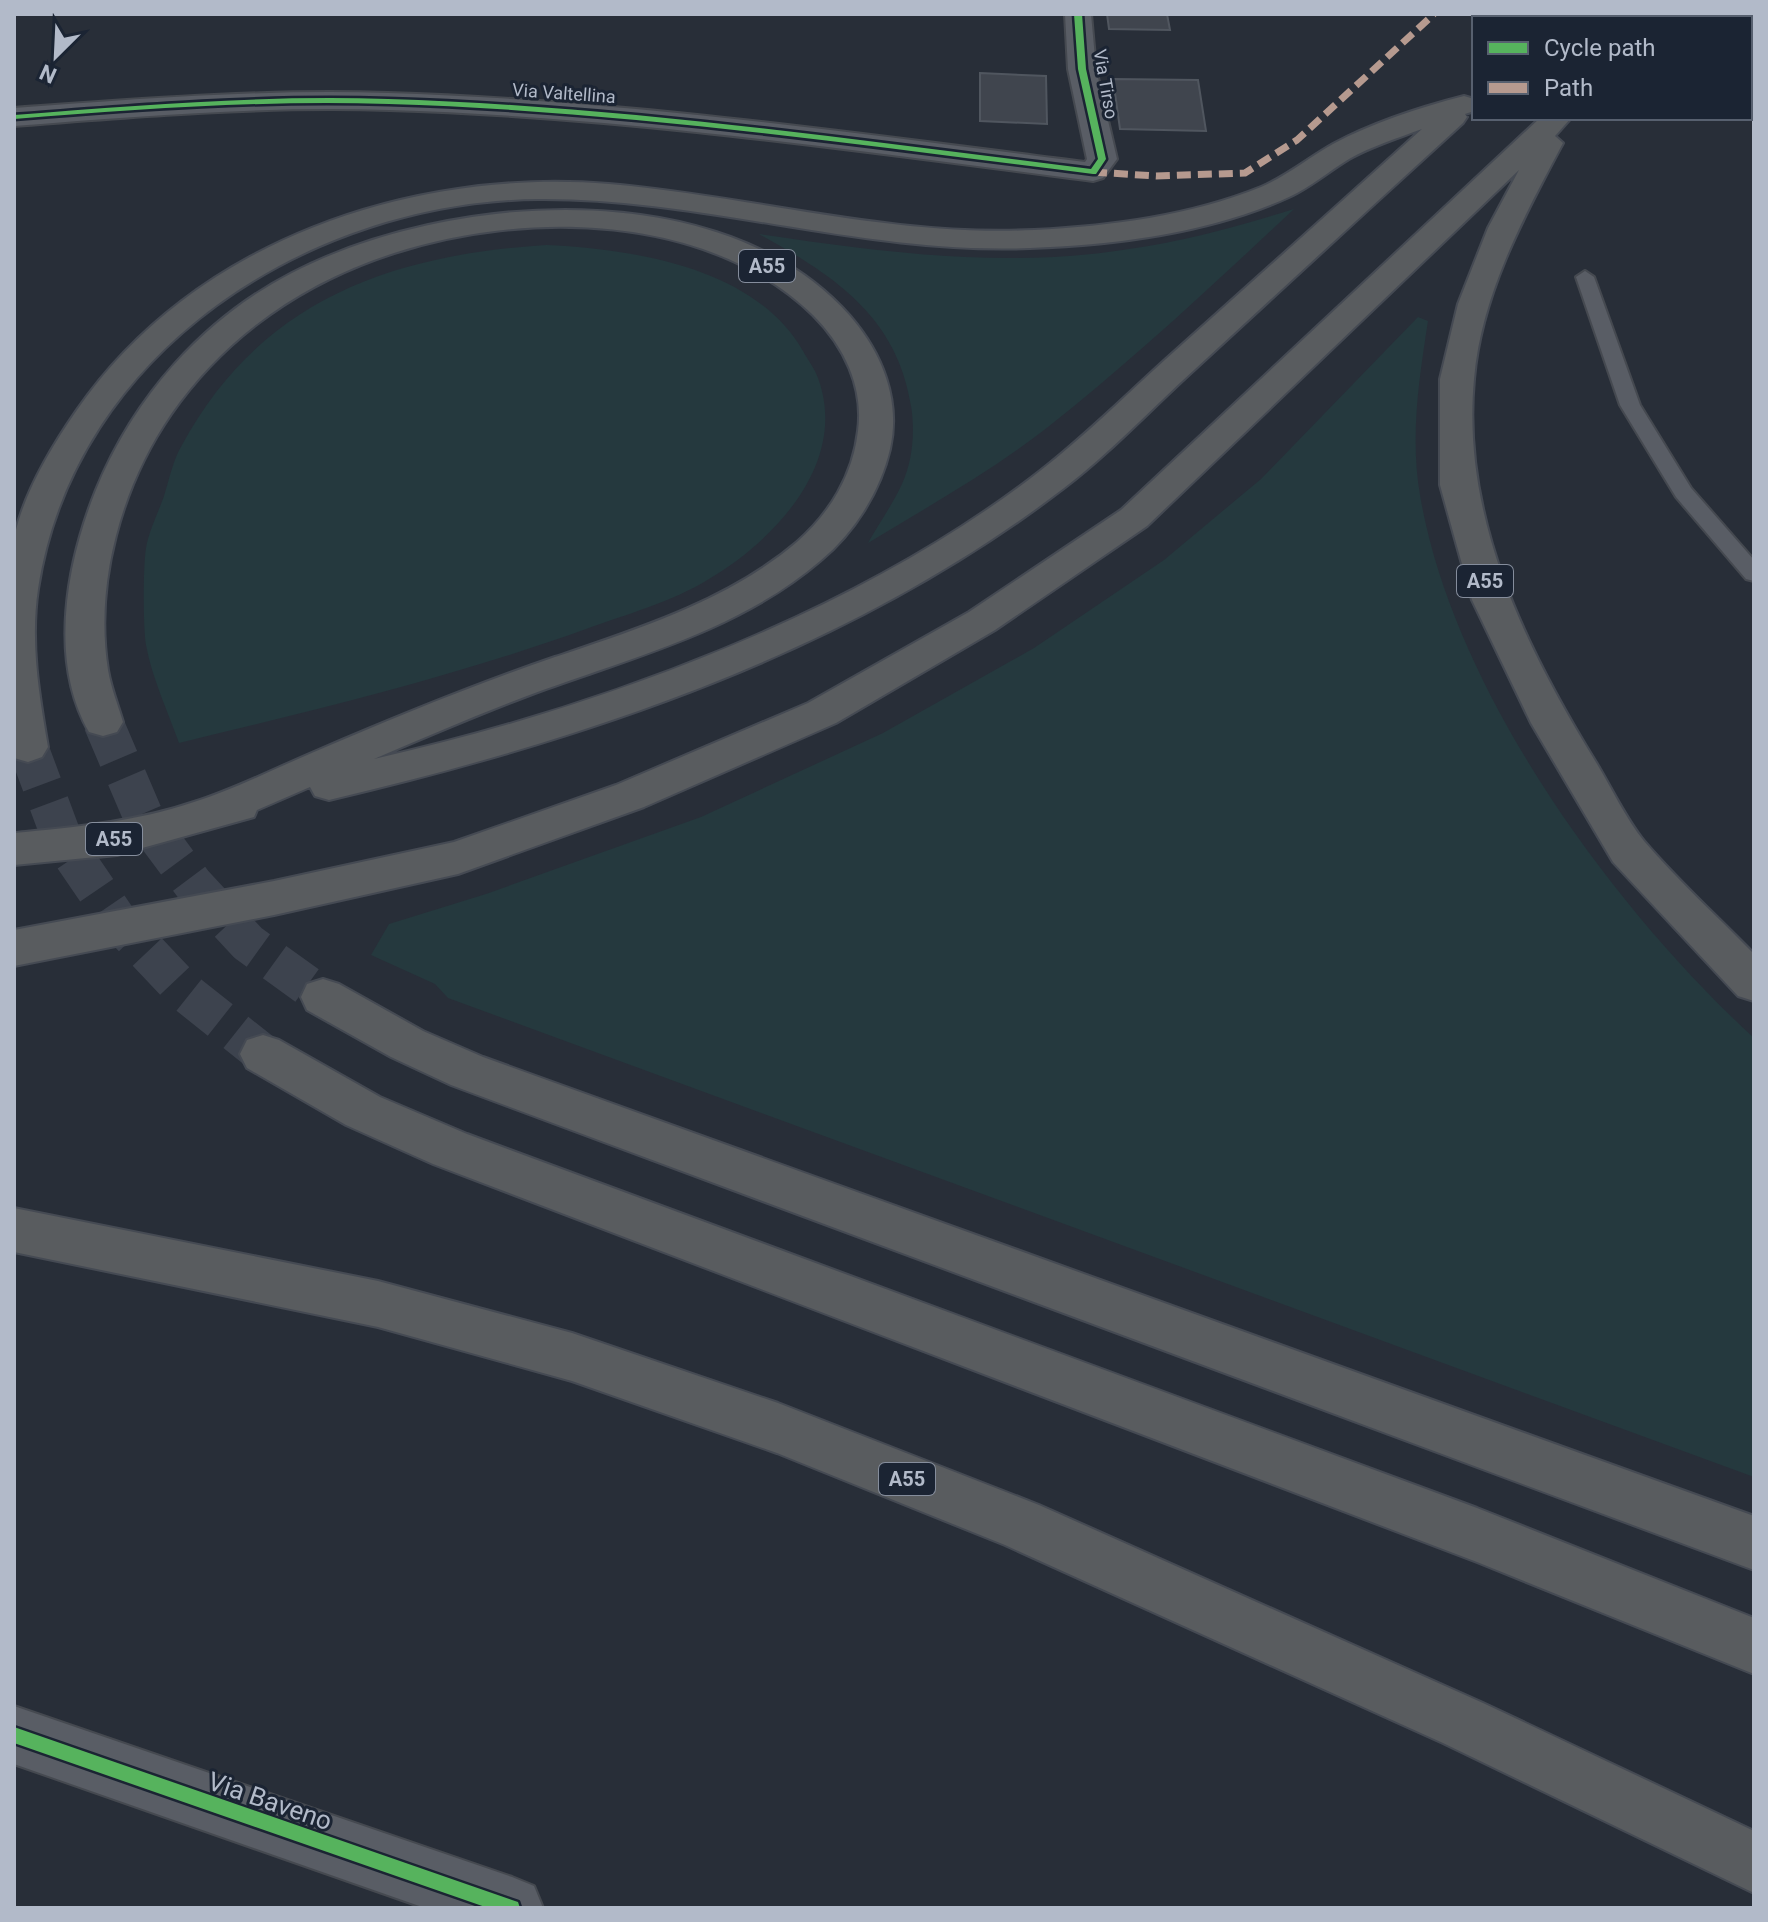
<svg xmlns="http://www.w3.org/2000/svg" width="1768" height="1922" font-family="Roboto,sans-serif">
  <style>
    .green { fill: #25393e }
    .building { fill: #40454e; stroke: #50565f; stroke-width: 2 }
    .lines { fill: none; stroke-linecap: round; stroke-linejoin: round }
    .highway-tunnel { stroke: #3d434e; stroke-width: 40; stroke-dasharray: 40 20; stroke-linecap: butt }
    .lane-casing { stroke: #454950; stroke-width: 4 }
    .street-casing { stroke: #454950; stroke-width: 4 }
    .highway-casing { stroke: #454a53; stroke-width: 4 }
    .lane { fill: #595d65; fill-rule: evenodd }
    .street { fill: #595d65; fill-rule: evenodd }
    .highway { fill: #595c5f; fill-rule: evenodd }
    .quiet { stroke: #b69a8f; stroke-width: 7; stroke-dasharray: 14 7; stroke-linecap: butt }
    .cycleway-casing { stroke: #1b2433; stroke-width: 5 }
    .cycleway { fill: #56b35d; fill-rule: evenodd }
    .labels { text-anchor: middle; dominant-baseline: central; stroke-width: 6; stroke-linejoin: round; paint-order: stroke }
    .far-street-label { font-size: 18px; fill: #b2bac9; stroke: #1b2433 }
    .shield { fill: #1b2433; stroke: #858d9c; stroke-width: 2 }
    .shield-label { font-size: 20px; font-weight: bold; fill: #b2bac9 }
    .near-street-label { font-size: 26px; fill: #b2bac9; stroke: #1b2433 }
  </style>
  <rect width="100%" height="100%" fill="#282e38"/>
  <!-- green -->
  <g class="green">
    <path d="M1294 209C1214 284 1134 359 1048 427 992 471 929 506 868 543 879 523 893 504 902 484 913 460 915 431 911 406 897 316 833 275 759 234 881 252 1006 269 1129 249 1185 241 1239 226 1294 209Z"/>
    <path d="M546 245C633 249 755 267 803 351 808 360 815 369 818 378 849 462 775 540 709 579 672 602 627 614 586 629 453 677 316 710 179 743 168 712 152 678 146 645 143 627 143 567 146 548 149 531 158 513 164 496 169 480 173 460 182 445 260 301 389 255 546 245Z"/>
    <path d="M1418 317 1428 321C1419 379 1410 437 1420 495 1453 690 1611 906 1754 1038V1477L448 998 435 984 371 955 389 924 486 894 701 817 883 733 1034 648 1164 560 1261 479Z"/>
  </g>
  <!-- building -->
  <g class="building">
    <path d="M1107 14H1167L1170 30 1109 29Z"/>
    <path d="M980 73 1046 76 1047 124 980 121Z"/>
    <path d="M1113 79 1198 80 1206 131 1120 129Z"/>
  </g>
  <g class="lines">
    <!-- highway-tunnel -->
    <g class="highway-tunnel">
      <path d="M103 722 144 818 193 884 248 943 323 997"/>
      <path d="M28 747 63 841 117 920 185 992 263 1054"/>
    </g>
    <defs>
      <path id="lane" d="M1585 271 1594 277 1640 405 1691 488 1754 560V581L1746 579 1676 497 1620 405 1576 277Z"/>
      <g id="street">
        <path d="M1065 14H1091L1096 69 1117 159 1103 178 1093 181C859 151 625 117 389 110 263 106 139 116 14 126V108C139 99 263 89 388 93 622 100 853 133 1085 162L1087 159 1068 69Z"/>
        <path d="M14 1706 512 1877 534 1886 543 1908H425L14 1764Z"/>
      </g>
      <g id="highway">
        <path d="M1548 14H1576L1574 18H1546Z"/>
        <path d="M1642 14H1670L1668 18H1640Z"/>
        <path d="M1464 96 1474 99V111L1465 114 1467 117 1463 123C1373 205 1284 287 1194 370 1151 409 1110 453 1064 488 850 652 588 739 329 800L315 796 310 787 257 810 254 817 117 855 14 865V833C75 827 136 822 194 802 235 789 274 769 314 752 393 718 473 685 555 657 638 629 729 600 797 542 830 513 853 475 858 431 864 387 844 346 813 315 708 213 526 210 394 253 304 282 226 335 171 414 122 485 94 583 108 670 111 688 118 705 123 722L117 732 103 736 89 732C48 660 67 562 96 490 134 397 203 319 292 273 448 192 723 172 850 316 882 353 901 400 890 449 880 492 854 533 820 561 742 628 638 656 543 690 486 711 430 735 374 759 599 708 857 614 1040 471 1084 437 1125 396 1166 359 1252 282 1337 206 1422 129 1398 138 1372 146 1349 159 1329 171 1311 187 1289 197 1210 233 1116 245 1030 248 864 255 705 198 539 199 310 201 74 351 38 589 30 642 39 695 48 747L42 757 28 762 14 758C14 705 14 652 14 599 14 579 10 554 15 534 25 491 52 446 77 410 193 242 409 168 609 184 751 196 889 237 1034 230 1111 226 1189 216 1261 187 1287 176 1308 158 1333 144 1372 123 1421 107 1464 96Z"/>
        <path d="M1540 118H1571L1555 136 1563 143C1524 216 1481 295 1474 379 1461 518 1526 649 1597 764 1612 789 1626 819 1644 841 1678 881 1718 917 1754 954V1001L1738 996 1613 862 1531 723 1472 600 1440 485V379L1458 304 1488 228 1519 170 1147 526 995 630 836 723 644 807 458 874 274 915 14 966V930L274 881 454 842 616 785 808 703 969 612 1121 510Z"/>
        <path d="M323 979 339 984 423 1031 483 1057 1754 1516V1570L451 1085 391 1057 307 1010 301 997 307 984Z"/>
        <path d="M263 1035 279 1040 380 1097 467 1134 1477 1508 1754 1618V1674L1477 1562 433 1164 346 1125 247 1068 240 1054 247 1040Z"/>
        <path d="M14 1208 378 1281 572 1333 778 1403 1039 1505 1483 1703 1754 1831V1893L1443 1743 1005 1545 777 1453 572 1381 378 1327 14 1252Z"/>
      </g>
    </defs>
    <!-- lane casing -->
    <use href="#lane" class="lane-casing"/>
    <!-- street casing -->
    <use href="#street" class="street-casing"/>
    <!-- highway casing -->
    <use href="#highway" class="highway-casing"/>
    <!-- lane -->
    <use href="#lane" class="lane"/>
    <!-- street -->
    <use href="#street" class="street"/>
    <!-- highway -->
    <use href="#highway" class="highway"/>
    <!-- quiet -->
    <path class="quiet" d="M1093 172 1156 176 1245 173 1297 140 1434 14"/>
    <defs>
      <g id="cycleway">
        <path d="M1074 14H1082L1086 69 1106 159 1096 174H1093C859 145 625 111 389 104 263 100 139 109 14 119V115C139 105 263 95 388 99 623 106 857 140 1091 169L1098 159 1078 69Z"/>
        <path d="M14 1727 512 1900 518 1902 520 1908H488L14 1743Z"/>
      </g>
    </defs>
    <!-- cycleway casing -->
    <use href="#cycleway" class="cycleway-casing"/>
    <!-- cycleway -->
    <use href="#cycleway" class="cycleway"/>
  </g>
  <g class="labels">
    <!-- far-street labels -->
    <g class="far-street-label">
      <text transform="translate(1106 84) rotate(80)">Via Tirso</text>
      <text transform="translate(564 93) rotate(4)">Via Valtellina</text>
    </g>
    <!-- shield labels -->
    <g class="shield">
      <rect x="739" y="250" width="56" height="32" rx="6"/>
      <rect x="1457" y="565" width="56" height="32" rx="6"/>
      <rect x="86" y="823" width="56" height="32" rx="6"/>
      <rect x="879" y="1463" width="56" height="32" rx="6"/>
    </g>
    <g class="shield-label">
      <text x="767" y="266">A55</text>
      <text x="1485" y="581">A55</text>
      <text x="114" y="839">A55</text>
      <text x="907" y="1479">A55</text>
    </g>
    <!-- near-street labels -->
    <g class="near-street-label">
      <text transform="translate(270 1801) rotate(19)">Via Baveno</text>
    </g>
  </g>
  <!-- border -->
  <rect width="1768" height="1922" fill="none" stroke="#b2bac9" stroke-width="32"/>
  <!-- legend -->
  <rect x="1472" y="16" width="280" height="104" fill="#1b2433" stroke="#57606f" stroke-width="2"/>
  <rect x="1488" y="42" width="40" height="12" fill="#56b35d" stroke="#57606f" stroke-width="2"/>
  <text x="1544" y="56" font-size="24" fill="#b2bac9">Cycle path</text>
  <rect x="1488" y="82" width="40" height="12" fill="#b69a8f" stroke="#57606f" stroke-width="2"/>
  <text x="1544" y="96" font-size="24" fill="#b2bac9">Path</text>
  <!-- north arrow -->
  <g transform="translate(56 56) rotate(204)" stroke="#1b2433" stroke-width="6" paint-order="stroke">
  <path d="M0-6L14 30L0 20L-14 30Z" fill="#b2bac9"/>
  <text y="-12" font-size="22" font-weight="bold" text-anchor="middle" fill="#b2bac9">N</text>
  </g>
</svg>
